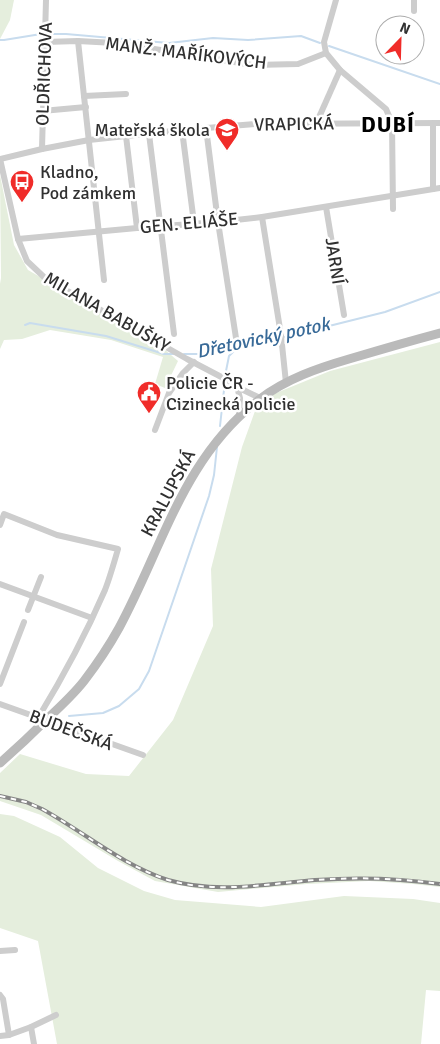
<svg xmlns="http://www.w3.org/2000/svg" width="440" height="1044" font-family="Signika,sans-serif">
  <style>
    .green { fill: #e5eedd }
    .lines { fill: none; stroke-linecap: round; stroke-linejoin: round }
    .stream { stroke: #c8dcee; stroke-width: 2 }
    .minor { stroke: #cdcdcd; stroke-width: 6 }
    .secondary { stroke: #bababa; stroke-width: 9 }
    .rail-casing { stroke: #858585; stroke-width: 4 }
    .rail { stroke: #fff; stroke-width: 2; stroke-dasharray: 5.5; stroke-linecap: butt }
    .labels { text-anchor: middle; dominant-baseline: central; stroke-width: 5; stroke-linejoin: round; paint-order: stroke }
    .street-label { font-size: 18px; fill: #303030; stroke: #fff }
    .poi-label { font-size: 18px; fill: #303030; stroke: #fff; text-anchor: start }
    .water-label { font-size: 19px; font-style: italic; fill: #386a98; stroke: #fff }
    .district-label { font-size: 22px; font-weight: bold; letter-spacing: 1px; fill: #000; stroke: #fff }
  </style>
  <rect width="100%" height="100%" fill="#fff"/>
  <!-- green -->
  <g class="green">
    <path d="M0 0H14L10 20 0 39Z"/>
    <path d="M0 175 14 245 28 270 164 349 178 361 165 388 155 384 163 357 111 340 50 330 22 339 4 340 0 349V284L1 278Z"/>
    <path d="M440 342V887L413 884 369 881 307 884 218 892 155 881 118 861 41 815 0 801V773L20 754 86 774 129 776 173 720 213 626 211 569 242 447 259 400 330 371Z"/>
    <path d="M0 814 14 816 60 837 98 868 144 891 175 900 261 907 344 896 413 899 440 903V991L426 990 421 1044H57L38 941 0 928Z"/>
  </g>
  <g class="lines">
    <!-- stream -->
    <g class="stream">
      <path d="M0 40H4L41 34H66L169 43 213 38 248 40 301 36 320 43"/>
      <path d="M329 46 440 84"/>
      <path d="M25 325 30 323 106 336 164 354H174"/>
      <path d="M184 354H206L236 349 269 341 385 312 440 292"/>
      <path d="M225 376 229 356 236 349"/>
      <path d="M220 426 225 381"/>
      <path d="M69 716 103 713 119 706 139 689 149 671 209 496 214 475 217 447"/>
    </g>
    <!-- minor -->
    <g class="minor">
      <path d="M336 0 324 42 326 53 340 70 386 109 392 123 393 209"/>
      <path d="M414 11V0"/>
      <path d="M78 41 104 280"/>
      <path d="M45 42 78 41 115 43 187 54 252 65 298 64 326 53"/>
      <path d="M84 96 126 94"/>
      <path d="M42 111 86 107"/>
      <path d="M433 123V189"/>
      <path d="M316 124 340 70"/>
      <path d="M206 128 218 222 236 338"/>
      <path d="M182 130 194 223"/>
      <path d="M149 134 174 334"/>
      <path d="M126 136 137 228"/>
      <path d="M42 149 46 0"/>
      <path d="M0 159 42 149 89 140 182 130 255 124 440 123"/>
      <path d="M0 159 18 239 27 261 45 278 73 294 187 359 229 381 237 387 240 398 239 416"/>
      <path d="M326 207 344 315"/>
      <path d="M262 217 281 335 286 383"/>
      <path d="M18 239 137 228 218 222 262 217 440 188"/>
      <path d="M237 387 260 398"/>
      <path d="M155 430 169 393 183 373 194 362"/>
      <path d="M0 525 4 514 57 535 118 549C114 563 110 577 105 590 86 634 63 677 38 718"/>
      <path d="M0 584 92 618"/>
      <path d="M28 610 41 577"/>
      <path d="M0 684 24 622"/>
      <path d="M0 704 143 755"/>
      <path d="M0 951 15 950"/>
      <path d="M0 995 3 999 9 1035"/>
      <path d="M31 1027 34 1044"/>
      <path d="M0 1036 9 1035 31 1027 56 1015"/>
    </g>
    <!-- secondary -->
    <path class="secondary" d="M0 763C16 749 32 734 47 719 60 707 73 695 84 681 97 664 109 646 119 628 163 547 183 457 260 399 286 379 318 368 349 359 379 350 410 341 440 333"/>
    <defs>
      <path id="rail" d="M0 796 26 802 42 809C84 832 122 865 168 880 217 894 265 884 315 880 357 877 398 878 440 884"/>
    </defs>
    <!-- rail casing -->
    <use href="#rail" class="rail-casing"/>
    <!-- rail -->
    <use href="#rail" class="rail"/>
  </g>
  <!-- icons -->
  <defs>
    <symbol id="school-pin" viewBox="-11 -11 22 30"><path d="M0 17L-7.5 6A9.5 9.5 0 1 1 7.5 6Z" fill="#f02c29" stroke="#fff"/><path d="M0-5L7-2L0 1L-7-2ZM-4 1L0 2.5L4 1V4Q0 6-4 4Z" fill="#fff"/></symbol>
    <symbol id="bus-pin" viewBox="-11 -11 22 30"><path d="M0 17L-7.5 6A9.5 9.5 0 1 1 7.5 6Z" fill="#f02c29" stroke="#fff"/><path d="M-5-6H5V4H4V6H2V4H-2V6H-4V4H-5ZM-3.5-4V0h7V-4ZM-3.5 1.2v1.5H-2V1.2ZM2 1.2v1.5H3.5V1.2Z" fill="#fff"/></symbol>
    <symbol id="civic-pin" viewBox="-11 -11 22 30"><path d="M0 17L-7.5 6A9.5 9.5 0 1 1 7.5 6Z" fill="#f02c29" stroke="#fff"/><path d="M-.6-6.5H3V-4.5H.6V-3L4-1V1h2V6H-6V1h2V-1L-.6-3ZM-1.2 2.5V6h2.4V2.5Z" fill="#fff"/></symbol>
  </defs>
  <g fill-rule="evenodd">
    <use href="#school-pin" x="213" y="116" width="28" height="38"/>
    <use href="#bus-pin" x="8" y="168" width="28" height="38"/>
    <use href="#civic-pin" x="135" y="379" width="28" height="38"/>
  </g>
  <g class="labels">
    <!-- street labels -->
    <g class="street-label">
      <text transform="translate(186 53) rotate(7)">MANŽ. MAŘÍKOVÝCH</text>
      <text transform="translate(44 74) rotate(-88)">OLDŘICHOVA</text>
      <text transform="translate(294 124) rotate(-1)">VRAPICKÁ</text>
      <text transform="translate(189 223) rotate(-5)">GEN. ELIÁŠE</text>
      <text transform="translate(335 261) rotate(81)">JARNÍ</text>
      <text transform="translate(107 312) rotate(30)">MILANA BABUŠKY</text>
      <text transform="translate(168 493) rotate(-62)">KRALUPSKÁ</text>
      <text transform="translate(71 730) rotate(20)">BUDEČSKÁ</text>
    </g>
    <!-- poi labels -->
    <g class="poi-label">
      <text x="210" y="130" text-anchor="end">Mateřská škola</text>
      <text x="40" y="172">Kladno,<tspan x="40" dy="21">Pod zámkem</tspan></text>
      <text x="166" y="383">Policie ČR -<tspan x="166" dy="21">Cizinecká policie</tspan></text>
    </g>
    <!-- water labels -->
    <g class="water-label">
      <text transform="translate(263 338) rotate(-12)">Dřetovický potok</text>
    </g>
    <!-- district labels -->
    <g class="district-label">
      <text x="388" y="124">DUBÍ</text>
    </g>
  </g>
  <!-- north arrow -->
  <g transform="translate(400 40) rotate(23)"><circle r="24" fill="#ffffff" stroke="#acacac"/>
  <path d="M0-4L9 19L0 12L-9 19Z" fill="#f02c29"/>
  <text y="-8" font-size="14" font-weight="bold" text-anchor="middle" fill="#303030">N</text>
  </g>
</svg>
